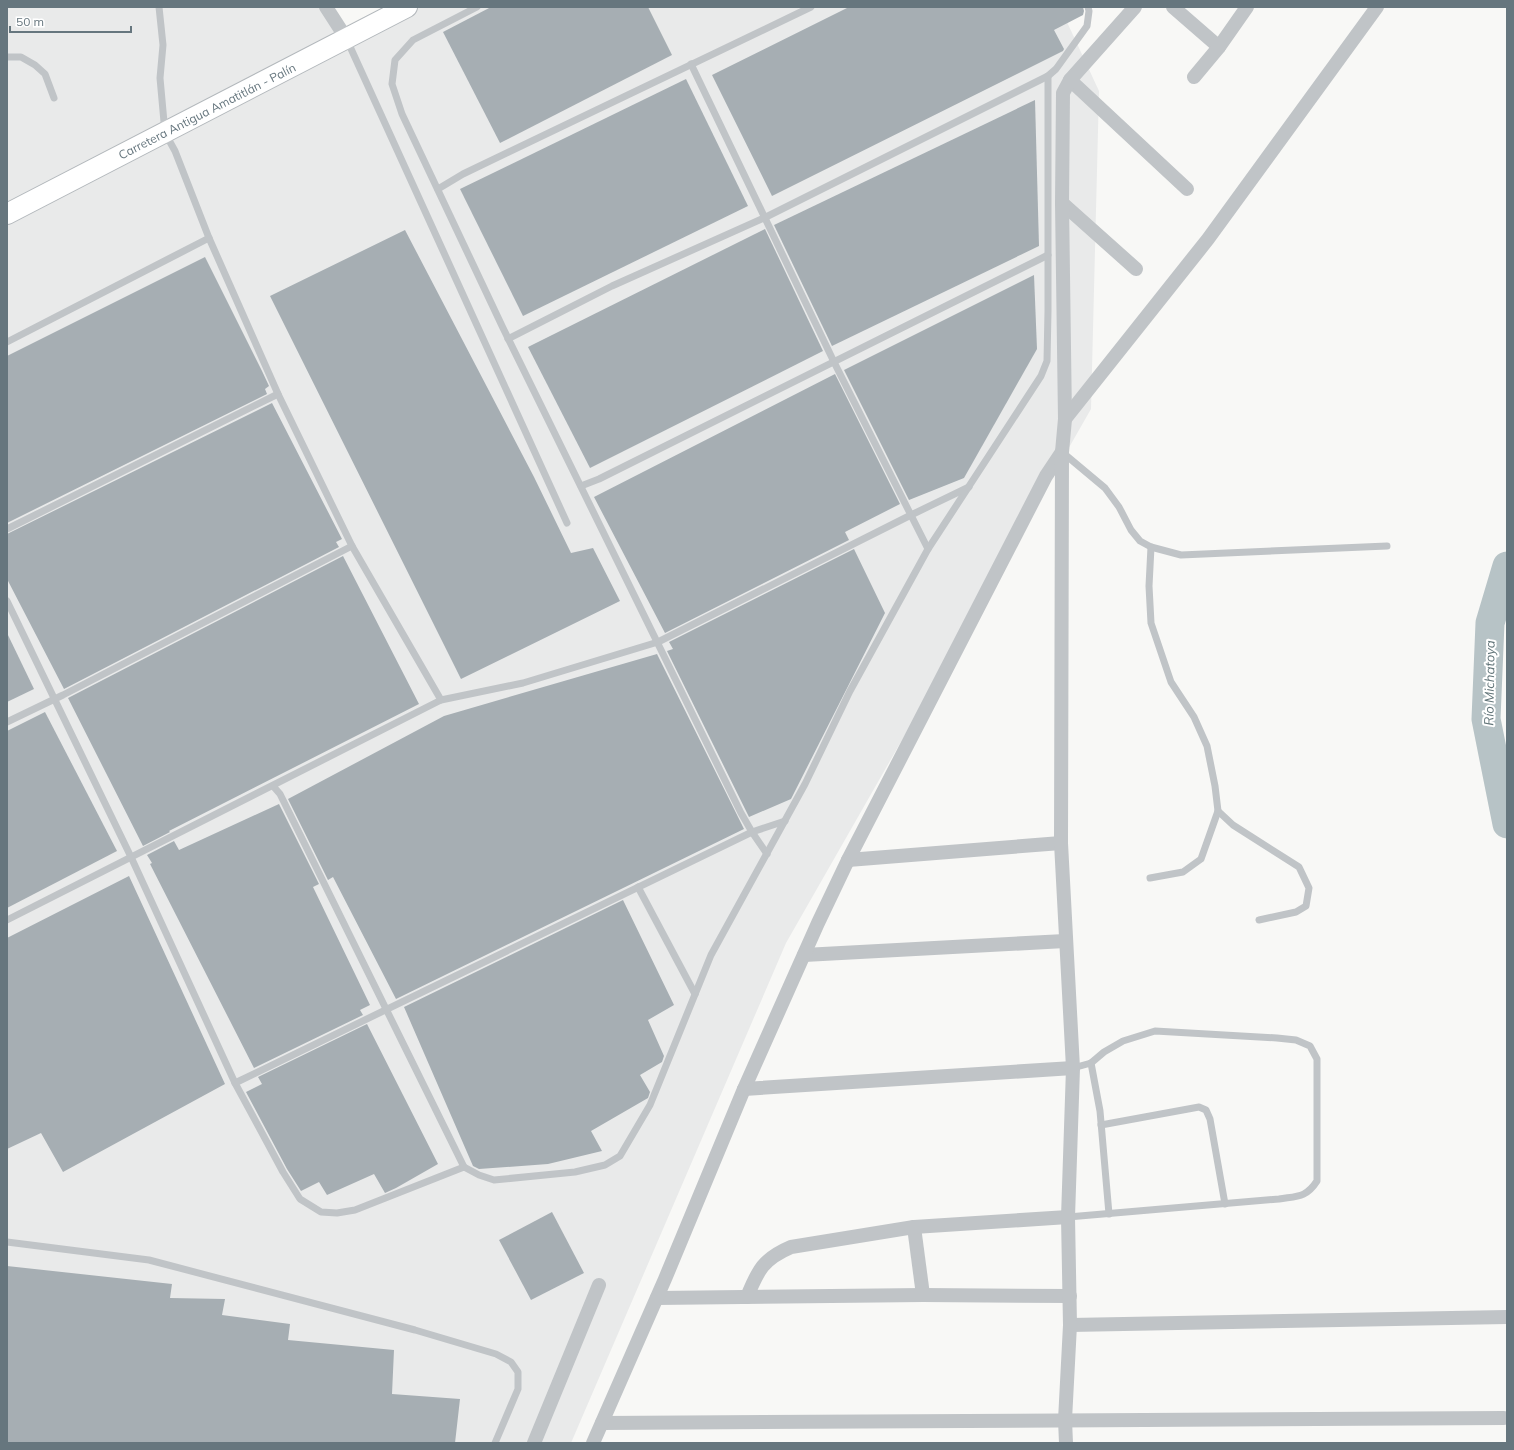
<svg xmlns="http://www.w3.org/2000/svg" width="1514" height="1450" font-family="Mulish,sans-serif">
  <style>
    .built { fill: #e9eaea }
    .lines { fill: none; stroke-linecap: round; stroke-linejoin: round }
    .river { stroke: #b7c3c6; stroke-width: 29 }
    .building { fill: #a6aeb3 }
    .secondary-casing { stroke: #b3b8bc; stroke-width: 22 }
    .lane { stroke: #c0c4c7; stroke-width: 7 }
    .street { stroke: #c0c4c7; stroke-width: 14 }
    .secondary { stroke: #fff; stroke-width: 20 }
    .labels { text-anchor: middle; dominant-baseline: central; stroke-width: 4; stroke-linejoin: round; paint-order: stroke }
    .street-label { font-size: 12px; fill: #66767e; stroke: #fff }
    .water-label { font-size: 13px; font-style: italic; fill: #617478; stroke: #fff }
  </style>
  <rect width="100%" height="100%" fill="#f8f8f6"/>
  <!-- built -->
  <g class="built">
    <path d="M7 7H319L339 38 7 206Z"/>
    <path d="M407 7H1060L1099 91 1091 409 786 943 571 1443H7V206Z"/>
  </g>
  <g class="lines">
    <!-- river -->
    <path class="river" d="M1507 566 1490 623 1486 719 1507 824"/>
  </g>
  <!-- building -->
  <g class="building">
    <path d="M491 7H648L672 55 500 143 443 32Z"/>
    <path d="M849 7H1083L1084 11 1083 15 1054 30 1064 49 1063 51 772 196 712 75Z"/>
    <path d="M686 79 748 206 523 316 460 189Z"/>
    <path d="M1035 100 1039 246 832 346 774 225Z"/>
    <path d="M765 229 823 351 590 468 528 347Z"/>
    <path d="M405 230 534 477 571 553 593 548 620 601 461 679 270 296Z"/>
    <path d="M205 257 262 371 269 386 265 389 267 394 7 523V356Z"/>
    <path d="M1034 275 1037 349 964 478 909 500 844 370Z"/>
    <path d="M835 374 900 504 845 532 849 540 665 633 594 497Z"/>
    <path d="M272 403 342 539 336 542 339 547 64 689 7 579V534Z"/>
    <path d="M854 549 885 613 791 799 749 817 667 651 673 649 669 642Z"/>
    <path d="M343 556 419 704 169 831 170 832 143 846 68 698Z"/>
    <path d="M7 633 34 689 7 702Z"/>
    <path d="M657 654 744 829 396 999 333 877 328 880 288 799 444 716Z"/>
    <path d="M45 712 117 851 7 908V731Z"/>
    <path d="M279 804 319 884 313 887 370 1005 360 1010 363 1015 254 1068 150 864 152 863 147 855 174 841 179 850Z"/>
    <path d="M129 876 225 1084 63 1172 41 1133 7 1149V938Z"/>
    <path d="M623 900 674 1005 648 1020 664 1056 662 1062 640 1075 650 1092 648 1098 591 1131 602 1151 548 1164 479 1169 473 1166 404 1007Z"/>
    <path d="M367 1024 438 1164 396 1188 385 1193 374 1174 327 1195 319 1182 301 1191 287 1169 246 1092 262 1084 258 1077Z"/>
    <path d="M552 1212 584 1273 531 1300 499 1240Z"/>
    <path d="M7 1266 172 1284 170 1298 225 1299 222 1315 290 1324 288 1340 394 1350 392 1394 460 1399 455 1443H7Z"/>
  </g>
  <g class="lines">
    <defs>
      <path id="secondary" d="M7 214 407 7"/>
    </defs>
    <!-- secondary casing -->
    <use href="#secondary" class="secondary-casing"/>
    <!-- lane -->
    <g class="lane">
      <path d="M477 7 413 40 395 60 392 84 402 114 503 328 741 813 752 832 767 854"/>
      <path d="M347 40 567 523"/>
      <path d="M7 57H21L35 65 45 74 54 98"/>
      <path d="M691 64 834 362 928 549"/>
      <path d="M438 189 463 174 811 7"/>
      <path d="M508 339 612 286 764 218 1048 76 1056 69 1087 26 1089 11 1088 7"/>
      <path d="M7 342 209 238"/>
      <path d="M1062 452 1105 488 1119 507 1131 530 1140 541 1151 547 1181 555 1387 546"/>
      <path d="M581 486 599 479 1048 255"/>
      <path d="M7 529 278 394"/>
      <path d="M1151 547 1149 586 1151 623 1171 682 1194 717 1207 746 1215 786 1218 811 1233 825 1299 867 1309 888 1306 906 1296 912 1259 920"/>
      <path d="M7 601 131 857 235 1083 283 1172 300 1199 321 1212 337 1213 355 1210 464 1167 479 1175 494 1180 575 1172 605 1165 620 1156 650 1105 711 955 805 784 850 691 928 549 1041 376 1047 361 1048 311V76"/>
      <path d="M441 700 523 683 658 642 911 515 969 487"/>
      <path d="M7 722 63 695 352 546"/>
      <path d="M273 786 280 794 464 1167"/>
      <path d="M1150 878 1183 872 1201 859 1218 811"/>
      <path d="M638 887 695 994"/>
      <path d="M7 920 441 700 352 546 278 394 209 238 175 151 165 133 160 78 163 45 159 7"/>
      <path d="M1091 1063 1100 1111 1109 1214"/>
      <path d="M235 1083 752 832 785 821"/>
      <path d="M1101 1125 1199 1107 1206 1110 1210 1119 1225 1204"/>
      <path d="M1068 1217 1279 1199C1297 1196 1306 1198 1317 1181V1059L1310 1046 1296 1040 1277 1038 1155 1031 1123 1041 1104 1052 1091 1063 1073 1068"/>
      <path d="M7 1242 149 1260 415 1330 496 1354 511 1362 518 1372V1389L495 1443"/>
    </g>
    <!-- street -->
    <g class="street">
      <path d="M326 7 346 38"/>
      <path d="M1173 7 1219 47"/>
      <path d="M1194 77 1219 47 1247 7"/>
      <path d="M1070 80 1187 189"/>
      <path d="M1062 203 1136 269"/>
      <path d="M1065 419 1208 239 1377 7"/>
      <path d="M848 860 1061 843"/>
      <path d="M804 955 1065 941"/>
      <path d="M744 1089 1073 1068"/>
      <path d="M914 1227 923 1295"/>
      <path d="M747 1297C758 1270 763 1259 791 1247L914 1227 1068 1217"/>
      <path d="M657 1298 923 1295 1070 1296"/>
      <path d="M1070 1325 1507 1317"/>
      <path d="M602 1423 1504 1418"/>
      <path d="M534 1443 599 1285"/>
      <path d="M593 1443 665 1279 744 1089 818 923 848 860 1046 476 1062 452"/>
      <path d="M1066 1443 1065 1420 1070 1325 1068 1217 1073 1068 1061 843 1062 452 1065 419 1062 203 1063 93 1070 80 1135 7"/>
    </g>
    <!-- secondary -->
    <use href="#secondary" class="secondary"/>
  </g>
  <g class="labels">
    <!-- street labels -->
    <g class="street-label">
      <text transform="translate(207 111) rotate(-27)">Carretera Antigua Amatitlán - Palín</text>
    </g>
    <!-- water labels -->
    <g class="water-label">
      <text transform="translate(1489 683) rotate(-89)">Río Michatoya</text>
    </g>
  </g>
  <!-- border -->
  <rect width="1514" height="1450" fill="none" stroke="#66767e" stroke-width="16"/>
  <!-- scale -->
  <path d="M10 26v6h121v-6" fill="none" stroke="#66767e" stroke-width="2"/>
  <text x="16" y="26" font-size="12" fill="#66767e" stroke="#ffffff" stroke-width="3" paint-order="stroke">50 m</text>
</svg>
